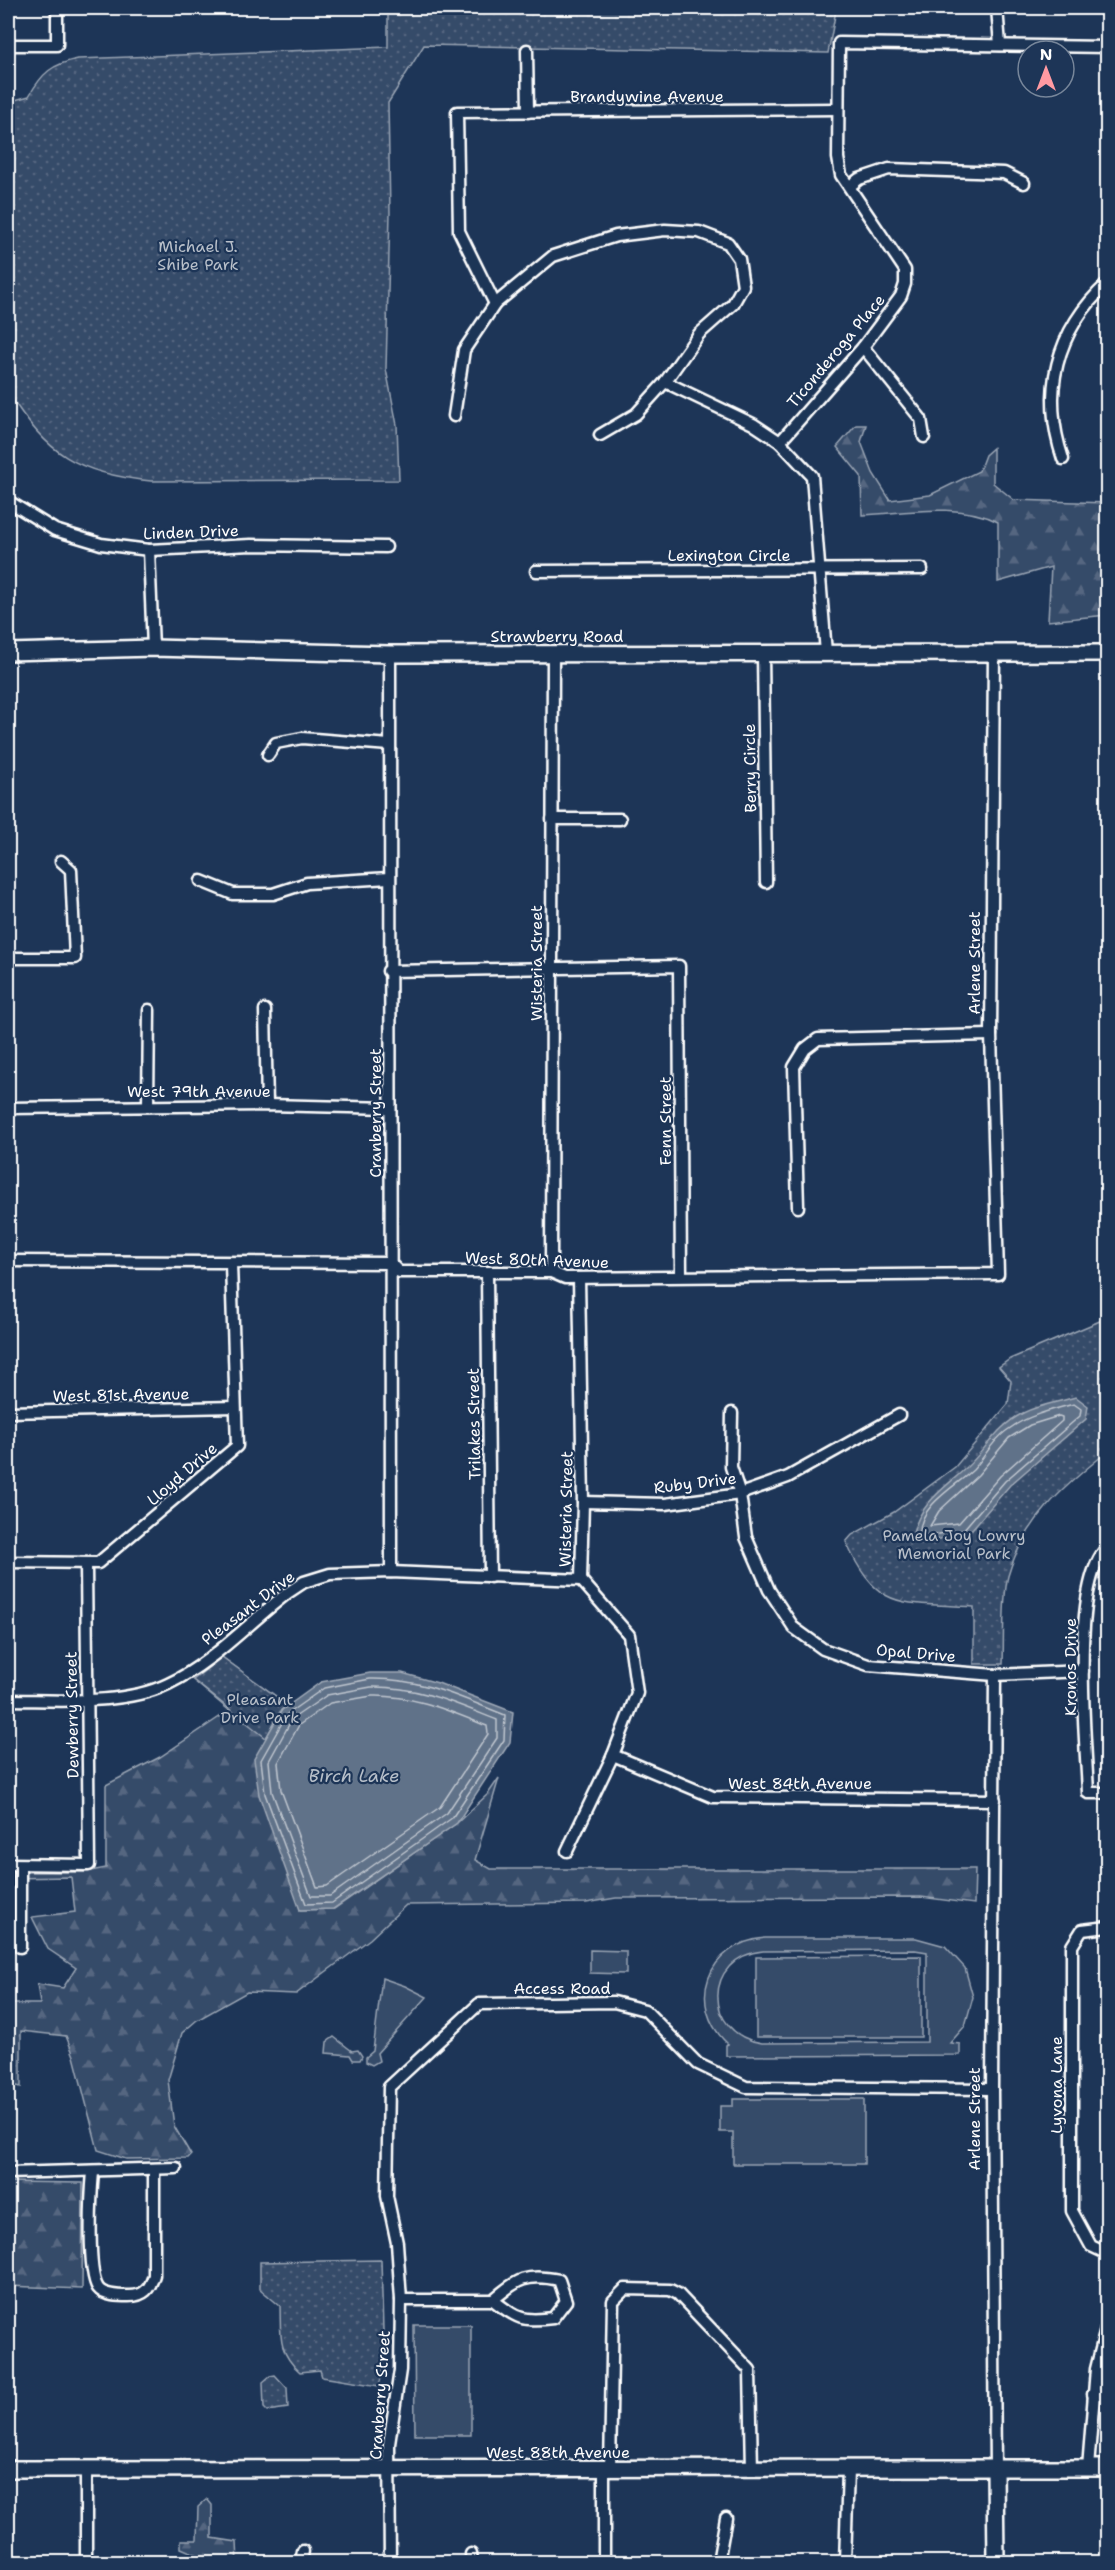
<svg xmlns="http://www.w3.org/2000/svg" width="1115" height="2570" font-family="'Shantell Sans',sans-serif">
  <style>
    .green { fill: #364b69; stroke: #9aa5b4; stroke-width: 1.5; fill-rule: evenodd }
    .forest { fill: url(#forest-firs); stroke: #9aa5b4; stroke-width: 1.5 }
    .park { fill: url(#park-dots); stroke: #9aa5b4; stroke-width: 1.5 }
    .water { fill: #617289; stroke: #a0aab8; stroke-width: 1.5 }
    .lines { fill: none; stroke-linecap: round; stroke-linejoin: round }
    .shore { stroke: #c0c7d0; stroke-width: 1.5 }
    .street-casing { stroke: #fff; stroke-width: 15 }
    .secondary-casing { stroke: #fff; stroke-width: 20 }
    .street { stroke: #1d3557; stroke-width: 10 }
    .secondary { stroke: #1d3557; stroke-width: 15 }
    .labels { text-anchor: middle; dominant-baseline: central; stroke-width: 4.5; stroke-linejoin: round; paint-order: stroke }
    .street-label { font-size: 16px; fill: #fff; stroke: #1d3557 }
    .park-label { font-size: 16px; fill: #b9c0ca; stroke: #1d3557 }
    .water-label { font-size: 18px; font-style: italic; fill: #b8c0ca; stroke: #1d3557 }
  </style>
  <defs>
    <pattern id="forest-firs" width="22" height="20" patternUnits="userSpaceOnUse" patternTransform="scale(1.5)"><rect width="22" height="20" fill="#364b69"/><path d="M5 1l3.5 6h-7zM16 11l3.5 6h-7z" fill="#546680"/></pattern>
    <pattern id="park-dots" width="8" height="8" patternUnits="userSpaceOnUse" patternTransform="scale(1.5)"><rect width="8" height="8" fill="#364b69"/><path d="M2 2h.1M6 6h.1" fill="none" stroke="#546680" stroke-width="1.8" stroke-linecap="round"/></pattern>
  </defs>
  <rect width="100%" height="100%" fill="#1d3557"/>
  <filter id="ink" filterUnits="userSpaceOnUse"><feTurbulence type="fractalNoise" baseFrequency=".0167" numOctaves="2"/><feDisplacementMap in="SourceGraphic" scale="12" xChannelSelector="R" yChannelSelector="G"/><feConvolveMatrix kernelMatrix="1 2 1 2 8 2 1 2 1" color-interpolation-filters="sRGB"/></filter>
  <g filter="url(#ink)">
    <!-- green -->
    <g class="green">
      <path d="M765 1938H916L945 1946 965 1968 973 1997 965 2026 950 2043 960 2044V2055L726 2056V2045L728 2044C685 2005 707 1943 765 1938ZM915 1950 927 1952V2042L762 2043C703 2034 703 1957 763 1951Z"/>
      <path d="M590 1950 626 1951V1974L590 1973Z"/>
      <path d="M921 1956V2037H756V1957Z"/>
      <path d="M382 1978 405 1986 427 1997 377 2053 379 2061 372 2065 366 2062V2057L373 2051Z"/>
      <path d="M334 2037 352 2051 358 2050 362 2056 360 2060H353L350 2055 326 2053 327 2042Z"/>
      <path d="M733 2099H864V2164H733V2132H720V2106H733Z"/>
      <path d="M414 2325H471V2435H415Z"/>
    </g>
    <!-- forest -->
    <g class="forest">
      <path d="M856 425H866L861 442 873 473 890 500 930 495 979 471 985 455 993 448V483L1014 500 1107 503V615L1048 621 1051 567 998 582V522C959 502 904 513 862 515L861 476 837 447Z"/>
      <path d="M222 1657 288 1705 281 1710 300 1910 334 1909 457 1823 488 1794 499 1778 475 1860 491 1869H975L974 1904 921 1897 616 1898 586 1903 406 1905 370 1939 296 1994 247 1992 197 2020 182 2033 168 2080 174 2126 191 2155 188 2158 126 2159 98 2150 74 2056 66 2036 21 2031V2087L8 2084V2004H40L37 1984 63 1988 76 1968 48 1949 32 1917 75 1912 71 1877 8 1878V1872H86L106 1868V1785L160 1757 227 1712H231L193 1680Z"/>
      <path d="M8 2182 83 2183 82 2289 8 2286Z"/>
      <path d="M207 2499 212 2505V2538L237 2542 238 2562H214L181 2548V2540H197L198 2507Z"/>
    </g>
    <!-- park -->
    <g class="park">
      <path d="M388 8H835L836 10 828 53 424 45 388 103 390 213 386 369 397 425 399 480 151 481C78 474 46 454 8 392V102L29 96C42 73 52 64 78 59L388 47Z"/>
      <path d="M1107 1318V1452C1063 1487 1024 1521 1008 1576 1002 1598 1004 1640 1003 1664H974V1607C903 1601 879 1615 846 1542L852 1535 894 1512 955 1467 1008 1404 1011 1381 999 1367 1010 1359Z"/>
      <path d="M222 1657 288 1705 281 1710 266 1738 193 1680Z"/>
      <path d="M381 2260 384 2366 379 2386 322 2377 320 2370 300 2372C277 2352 281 2334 280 2306L260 2289V2262Z"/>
      <path d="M275 2375 287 2388 288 2408 267 2411 264 2408 263 2382 270 2376Z"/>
    </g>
    <!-- water -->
    <g class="water">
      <path d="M1076 1397 1088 1406 1086 1419 1010 1485 966 1536 922 1541 913 1533C921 1502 945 1488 967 1467 988 1447 996 1427 1023 1413 1039 1405 1059 1402 1076 1397Z"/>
      <path d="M370 1673H402L438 1683 513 1712 510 1742 457 1823 333 1909 300 1910 259 1795 254 1759 282 1710 321 1682Z"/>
    </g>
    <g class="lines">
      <!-- shore -->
      <g class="shore">
        <path d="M1074 1404 1081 1409 1080 1416 1005 1481 963 1530 939 1534 925 1535 920 1532C920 1505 956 1486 973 1470 984 1458 992 1441 1006 1431 1026 1416 1050 1410 1074 1404Z"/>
        <path d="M1059 1416 1062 1417V1421L1000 1476 959 1523 930 1526 939 1511 978 1475 1009 1438 1030 1425Z"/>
        <path d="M370 1679C421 1678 459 1697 505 1715L504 1740 452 1818 332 1903 306 1904 265 1794 261 1760 287 1714 324 1688Z"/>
        <path d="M371 1687C418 1686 454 1703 497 1720V1738L447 1813 330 1896H311L272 1792 269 1761 292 1719 327 1695Z"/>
        <path d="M372 1696C414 1695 449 1711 487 1726L488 1734 440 1807 327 1886 317 1887 281 1790 278 1763 299 1725 330 1703Z"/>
      </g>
      <defs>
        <g id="street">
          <path d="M997 8 1000 45"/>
          <path d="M8 45H57V8"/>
          <path d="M527 50 528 112"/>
          <path d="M850 186 859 179 889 169 1004 173 1024 183"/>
          <path d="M495 304 459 231 457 112 837 109"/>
          <path d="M863 347 921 419 924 437"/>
          <path d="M665 382 753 424 780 442 812 476 826 653"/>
          <path d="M454 416 464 350 495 304 553 256 616 236 665 230 699 232 728 243 739 259 743 286 733 304 699 334 665 382 636 414 600 435"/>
          <path d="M780 442 863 347 901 296 905 284V270L841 175 838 158 839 43 1108 47"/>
          <path d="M1063 459C1041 393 1055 331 1108 283"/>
          <path d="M8 501 55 530 101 544 149 550 251 545 386 547"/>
          <path d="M149 550 153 648"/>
          <path d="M536 571 922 569"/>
          <path d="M763 653 766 882"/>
          <path d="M390 654 391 1572"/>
          <path d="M268 755 276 743 302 738 389 745"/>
          <path d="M552 819H620"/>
          <path d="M201 881 233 894H273L307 883 389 878"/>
          <path d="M8 958H75L71 870 61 861"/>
          <path d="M388 971 679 966 681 1276"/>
          <path d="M265 1010 267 1105"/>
          <path d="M148 1106 149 1010"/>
          <path d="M8 1108 267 1105 390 1108"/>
          <path d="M798 1207 794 1067 805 1049 818 1039 991 1035"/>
          <path d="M8 1261 390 1263 399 1272H551L565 1278 998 1274 991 1035 994 652"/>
          <path d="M487 1272 490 1577"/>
          <path d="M551 1272 553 655"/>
          <path d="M8 1412 235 1407"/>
          <path d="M732 1413 731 1467 740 1494 746 1537 769 1590 794 1628 823 1649 868 1665 995 1675 1083 1671"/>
          <path d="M583 1502 665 1504 740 1494 788 1477 899 1415"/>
          <path d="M1108 1547C1069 1581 1086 1741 1088 1793H1108"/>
          <path d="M8 1562 98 1563 237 1446 231 1264"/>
          <path d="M8 1700C56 1700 123 1706 168 1684 213 1663 249 1622 289 1592L304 1582 330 1574 391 1572 581 1580"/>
          <path d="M613 1755 713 1797 995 1800"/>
          <path d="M567 1851 613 1755 637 1693 629 1635 581 1580 583 1502 579 1278"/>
          <path d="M8 1864 89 1865 86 1564"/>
          <path d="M20 1865V1947"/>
          <path d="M1108 1927 1082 1930 1072 1946V2211L1091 2246 1108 2254"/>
          <path d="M93 2172C91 2194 87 2272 98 2288 104 2296 119 2296 129 2296 144 2296 150 2289 154 2275V2170"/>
          <path d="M8 2173 176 2168"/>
          <path d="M401 2300H493C517 2279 527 2273 559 2280L566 2301 553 2318C523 2322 517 2319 493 2300"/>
          <path d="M1093 2394H1108"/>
          <path d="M1088 2468 1096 2369 1108 2321"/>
          <path d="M86 2469V2562"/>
          <path d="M610 2470 613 2301 625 2289 670 2290 678 2294 750 2370 752 2470"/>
          <path d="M995 2470 992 2089 995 1675"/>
          <path d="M471 2554 472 2562"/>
          <path d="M301 2562 303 2551"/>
          <path d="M390 2562 389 2444 400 2370 401 2300 397 2243 387 2196 389 2087 479 2004 614 2002 645 2010 698 2064 746 2087 992 2089"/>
          <path d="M604 2562V2470"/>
          <path d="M718 2562 726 2518"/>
          <path d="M845 2562 848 2470"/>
        </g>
        <g id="secondary">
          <path d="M8 652 153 648 390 654 1108 653"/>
          <path d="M8 2469 1108 2468"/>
          <path d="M995 2470 996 2562"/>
        </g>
      </defs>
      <!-- street casing -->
      <use href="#street" class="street-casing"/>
      <!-- secondary casing -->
      <use href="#secondary" class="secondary-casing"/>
      <!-- street -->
      <use href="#street" class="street"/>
      <!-- secondary -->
      <use href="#secondary" class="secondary"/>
    </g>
  </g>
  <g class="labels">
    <!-- street labels -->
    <g class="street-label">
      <text x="647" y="96">Brandywine Avenue</text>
      <text transform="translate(836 351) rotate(-50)">Ticonderoga Place</text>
      <text transform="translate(191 532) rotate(-2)">Linden Drive</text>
      <text x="729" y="555">Lexington Circle</text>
      <text x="557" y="636">Strawberry Road</text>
      <text transform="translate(750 768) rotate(-91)">Berry Circle</text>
      <text transform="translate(536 963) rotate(-90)">Wisteria Street</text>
      <text transform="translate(974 963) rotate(-90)">Arlene Street</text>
      <text x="199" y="1091">West 79th Avenue</text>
      <text transform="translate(375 1113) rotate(-90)">Cranberry Street</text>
      <text transform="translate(665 1121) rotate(-90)">Fenn Street</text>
      <text transform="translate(537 1260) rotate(2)">West 80th Avenue</text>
      <text transform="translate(121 1395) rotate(-1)">West 81st Avenue</text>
      <text transform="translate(474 1424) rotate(-91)">Trilakes Street</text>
      <text transform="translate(182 1474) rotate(-41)">Lloyd Drive</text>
      <text transform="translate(695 1483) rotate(-7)">Ruby Drive</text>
      <text transform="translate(566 1509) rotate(-89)">Wisteria Street</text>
      <text transform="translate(248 1608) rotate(-37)">Pleasant Drive</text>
      <text transform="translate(916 1653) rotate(5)">Opal Drive</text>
      <text transform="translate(1070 1667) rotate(-90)">Kronos Drive</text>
      <text transform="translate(72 1715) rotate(-91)">Dewberry Street</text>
      <text x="800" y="1783">West 84th Avenue</text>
      <text x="562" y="1988">Access Road</text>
      <text transform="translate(1056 2085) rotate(-90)">Lyvona Lane</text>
      <text transform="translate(974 2119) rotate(-90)">Arlene Street</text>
      <text transform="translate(380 2395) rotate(-86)">Cranberry Street</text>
      <text x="558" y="2452">West 88th Avenue</text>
    </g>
    <!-- park labels -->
    <g class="park-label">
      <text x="198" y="246">Michael J.<tspan x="198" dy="18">Shibe Park</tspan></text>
      <text x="954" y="1535">Pamela Joy Lowry<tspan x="954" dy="18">Memorial Park</tspan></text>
      <text x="260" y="1699">Pleasant<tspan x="260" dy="18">Drive Park</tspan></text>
    </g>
    <!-- water labels -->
    <g class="water-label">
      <text x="354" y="1776">Birch Lake</text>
    </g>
  </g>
  <!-- margin -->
  <rect width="1115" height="2570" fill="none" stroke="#1d3557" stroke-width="30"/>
  <rect x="15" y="15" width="1085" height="2540" fill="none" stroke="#fff" stroke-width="2" filter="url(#ink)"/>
  <!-- north arrow -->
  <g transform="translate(1046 69)"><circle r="28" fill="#1d3557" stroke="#77869a" stroke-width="1.5"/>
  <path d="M0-4.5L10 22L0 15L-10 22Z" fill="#ff9aa2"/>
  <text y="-9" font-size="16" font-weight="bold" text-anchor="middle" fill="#ffffff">N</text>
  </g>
</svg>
